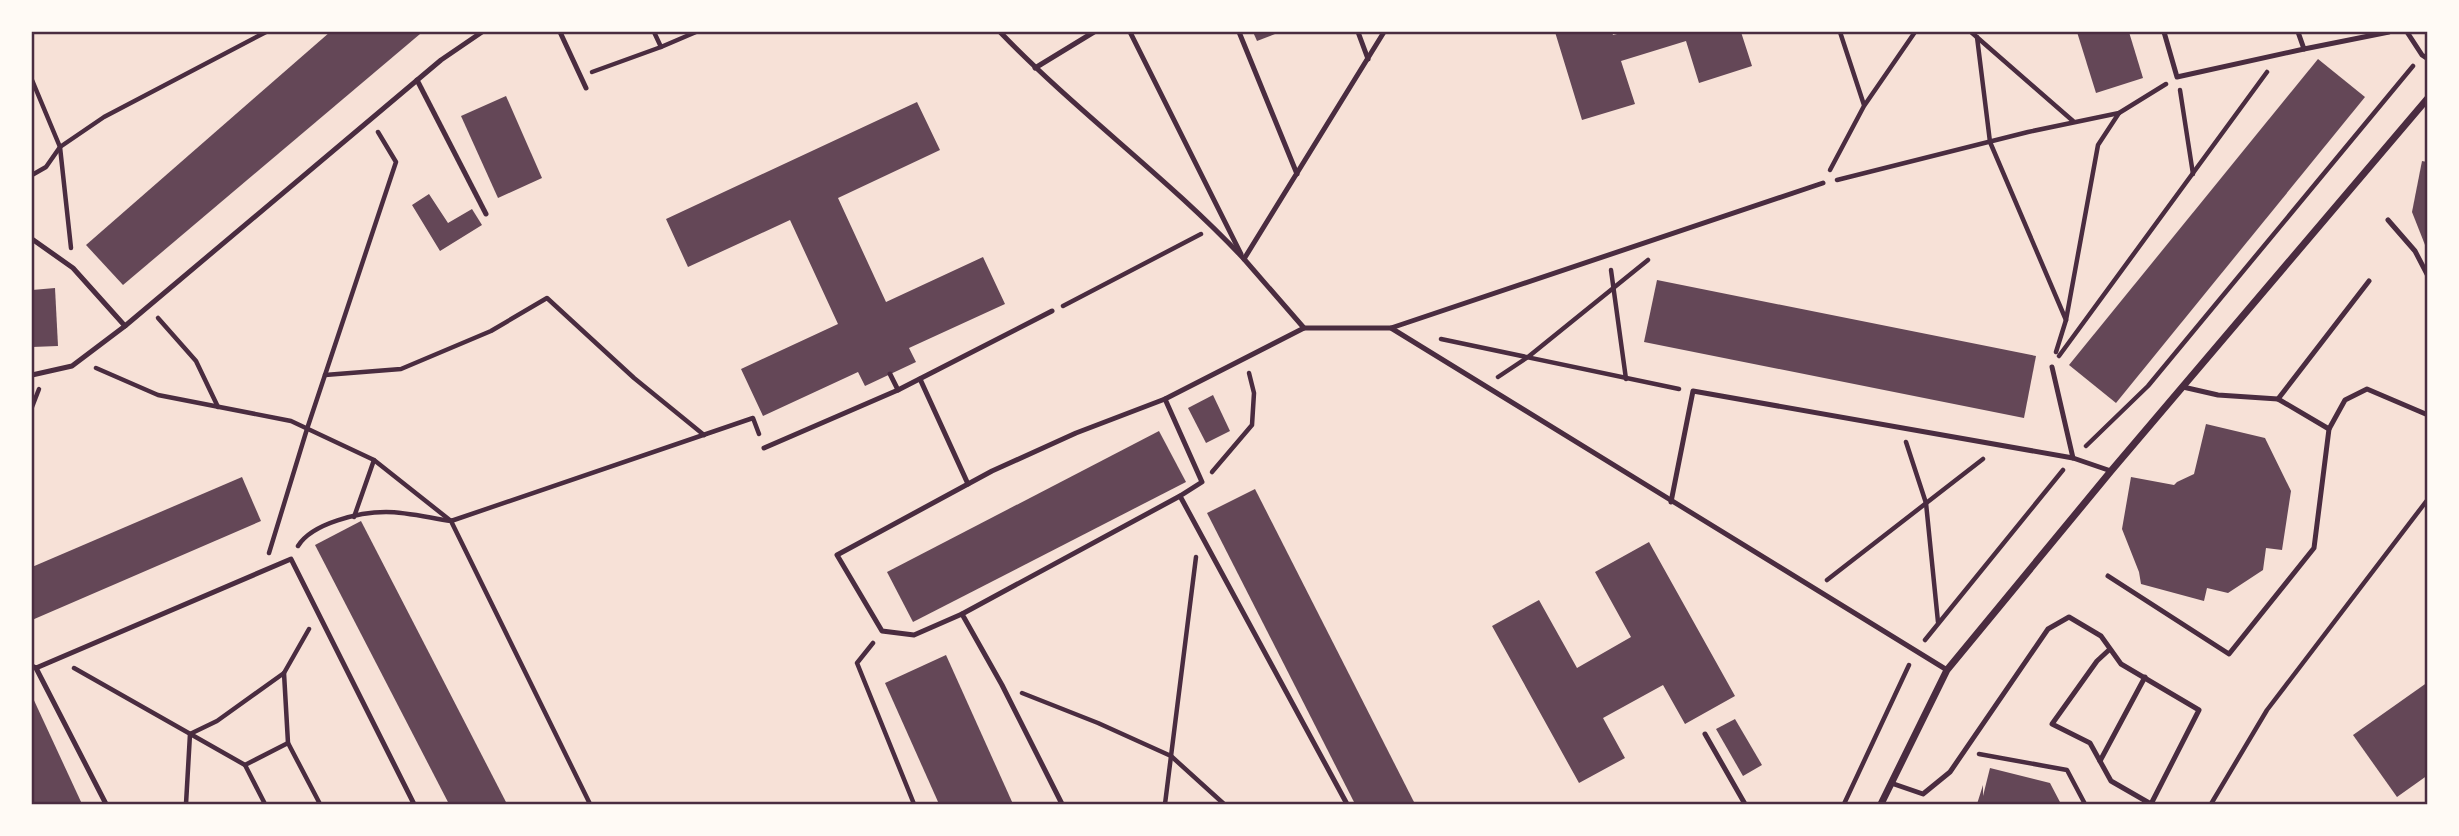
<svg xmlns="http://www.w3.org/2000/svg" width="2459" height="836" font-family="'Open Sans',sans-serif">
  <style>
    .building { fill: #644757 }
    .lines { fill: none; stroke-linecap: round; stroke-linejoin: round }
    .path { stroke: #4a2c40; stroke-width: 4.5 }
    .service { stroke: #4a2c40; stroke-width: 5 }
    .minor { stroke: #4a2c40; stroke-width: 7 }
    .neatline { fill: none; stroke: #4a2c40; stroke-width: 2.5 }
  </style>
  <rect width="100%" height="100%" fill="#f7e1d7"/>
  <!-- building -->
  <g class="building">
    <path d="M330 32H418L420 34 123 285 86 245Z"/>
    <path d="M1253 32H1280L1257 41Z"/>
    <path d="M1555 32H1612L1613 35 1625 32H1741L1752 66 1699 83 1686 41 1621 61 1635 104 1582 120Z"/>
    <path d="M2077 32H2129L2143 78 2096 93Z"/>
    <path d="M2318 59 2365 97 2116 403 2069 365Z"/>
    <path d="M506 96 542 178 498 198 461 116Z"/>
    <path d="M917 102 940 150 838 198 886 302 983 257 1005 304 909 348 916 362 865 386 858 372 763 416 741 369 838 324 790 220 688 267 666 219Z"/>
    <path d="M2422 161 2427 162V250L2412 212Z"/>
    <path d="M429 194 448 223 472 209 482 225 440 251 412 205Z"/>
    <path d="M1657 280 2036 356 2024 418 1644 342Z"/>
    <path d="M55 288 58 346 32 347V290Z"/>
    <path d="M1213 395 1230 431 1206 443 1188 408Z"/>
    <path d="M2206 424 2265 438 2291 491 2282 550 2266 548 2263 570 2228 593 2207 588 2204 601 2141 584 2139 572 2122 529 2131 477 2174 485 2177 482 2194 474Z"/>
    <path d="M1159 431 1186 482 913 622 887 572Z"/>
    <path d="M242 477 261 521 32 620V567Z"/>
    <path d="M1255 489 1415 804H1355L1207 513Z"/>
    <path d="M361 521 507 804H449L315 545Z"/>
    <path d="M1649 542 1735 696 1685 724 1663 685 1603 718 1625 758 1579 783 1492 626 1539 600 1577 668 1631 637 1595 572Z"/>
    <path d="M946 655 1013 804H939L885 683Z"/>
    <path d="M2428 682V775L2397 797 2353 735Z"/>
    <path d="M32 696 82 804H32Z"/>
    <path d="M1735 719 1762 765 1743 776 1716 729Z"/>
    <path d="M1990 768 2050 783 2061 804H1977L1983 785V796Z"/>
  </g>
  <g class="lines">
    <!-- path -->
    <g class="path">
      <path d="M654 32 661 47 696 32"/>
      <path d="M1840 32 1864 105"/>
      <path d="M1971 32 2073 121"/>
      <path d="M1977 37 1990 142 2066 320"/>
      <path d="M592 72 661 47"/>
      <path d="M32 80 60 147 71 248"/>
      <path d="M2180 90 2193 174"/>
      <path d="M1830 170 1864 106 1915 32"/>
      <path d="M32 175 46 167 60 147 104 117 266 32"/>
      <path d="M1837 180 2028 132 2119 113 2166 84"/>
      <path d="M1611 270 1626 379"/>
      <path d="M1063 306 1201 234"/>
      <path d="M158 318 196 361 218 407"/>
      <path d="M1441 339 1679 389"/>
      <path d="M2056 352 2066 320 2098 145 2119 113"/>
      <path d="M2059 356 2267 72"/>
      <path d="M96 368 158 395 291 421 374 460 451 521 753 418 759 434"/>
      <path d="M325 375 401 369 491 331 547 298 634 378 704 435"/>
      <path d="M1498 377 1528 357 1648 260"/>
      <path d="M32 407 39 389"/>
      <path d="M1906 442 1926 503 1938 622"/>
      <path d="M2086 446 2148 386 2413 66"/>
      <path d="M1212 472 1252 425 1254 393 1249 373"/>
      <path d="M354 517 374 460"/>
      <path d="M298 546C312 523 360 512 386 512 407 512 430 518 451 521L590 804"/>
      <path d="M269 553 307 429 396 162 378 132"/>
      <path d="M1827 580 1983 459"/>
      <path d="M1925 640 2063 470"/>
      <path d="M873 643 857 663 914 804"/>
      <path d="M74 668 245 765 265 804"/>
      <path d="M284 673 288 743 320 804"/>
      <path d="M1022 693 1098 723 1171 756 1224 804"/>
      <path d="M1979 754 2067 770 2085 804"/>
      <path d="M245 765 288 743"/>
      <path d="M186 804 190 734 217 721 284 673 309 629"/>
      <path d="M1165 804 1196 557"/>
      <path d="M1844 804 1909 665"/>
      <path d="M2211 804 2267 710 2428 499"/>
    </g>
    <!-- service -->
    <g class="service">
      <path d="M560 32 586 88"/>
      <path d="M1000 32C1077 112 1168 178 1244 259"/>
      <path d="M1130 32 1241 254"/>
      <path d="M1239 32 1297 174"/>
      <path d="M1358 32 1368 59"/>
      <path d="M1384 32 1244 259 1304 328H1391L1947 670"/>
      <path d="M2164 32 2177 77 2304 49"/>
      <path d="M2298 32 2304 49 2389 32"/>
      <path d="M2407 32 2422 55 2428 59"/>
      <path d="M1035 68 1094 32"/>
      <path d="M417 80 486 214"/>
      <path d="M2388 220 2415 251 2428 276"/>
      <path d="M32 239 73 268 125 326"/>
      <path d="M1304 328 1165 399 1202 482 1180 496 1347 804"/>
      <path d="M1391 328 1823 183"/>
      <path d="M2052 367 2073 458"/>
      <path d="M890 374 898 390 1052 311"/>
      <path d="M32 375 72 366 125 326 441 60 482 32"/>
      <path d="M920 379 968 484"/>
      <path d="M2183 387 2218 395 2278 399 2369 281"/>
      <path d="M2278 399 2329 429"/>
      <path d="M764 448 898 390"/>
      <path d="M1671 502 1693 391 2073 458 2111 471"/>
      <path d="M2108 576 2229 654 2314 548 2329 429 2345 400 2367 389 2428 415"/>
      <path d="M962 614 914 635 882 631 837 555 992 471 1076 433 1165 399"/>
      <path d="M32 666 36 668 291 559 414 804"/>
      <path d="M36 668 106 804"/>
      <path d="M1705 734 1745 804"/>
      <path d="M2100 761 2145 677"/>
      <path d="M1891 783 1923 794 1950 772 2048 629 2069 617 2101 636 2121 664 2199 710 2151 804 2111 781 2090 743 2052 724 2097 661 2110 649"/>
      <path d="M1062 804 1002 685 962 614 1180 496"/>
    </g>
    <!-- minor -->
    <path class="minor" d="M1881 804 1947 670 2111 471 2428 98"/>
  </g>
  <!-- border -->
  <rect width="2459" height="836" fill="none" stroke="#fffaf5" stroke-width="66"/>
  <rect x="33" y="33" width="2393" height="770" class="neatline"/>
</svg>
